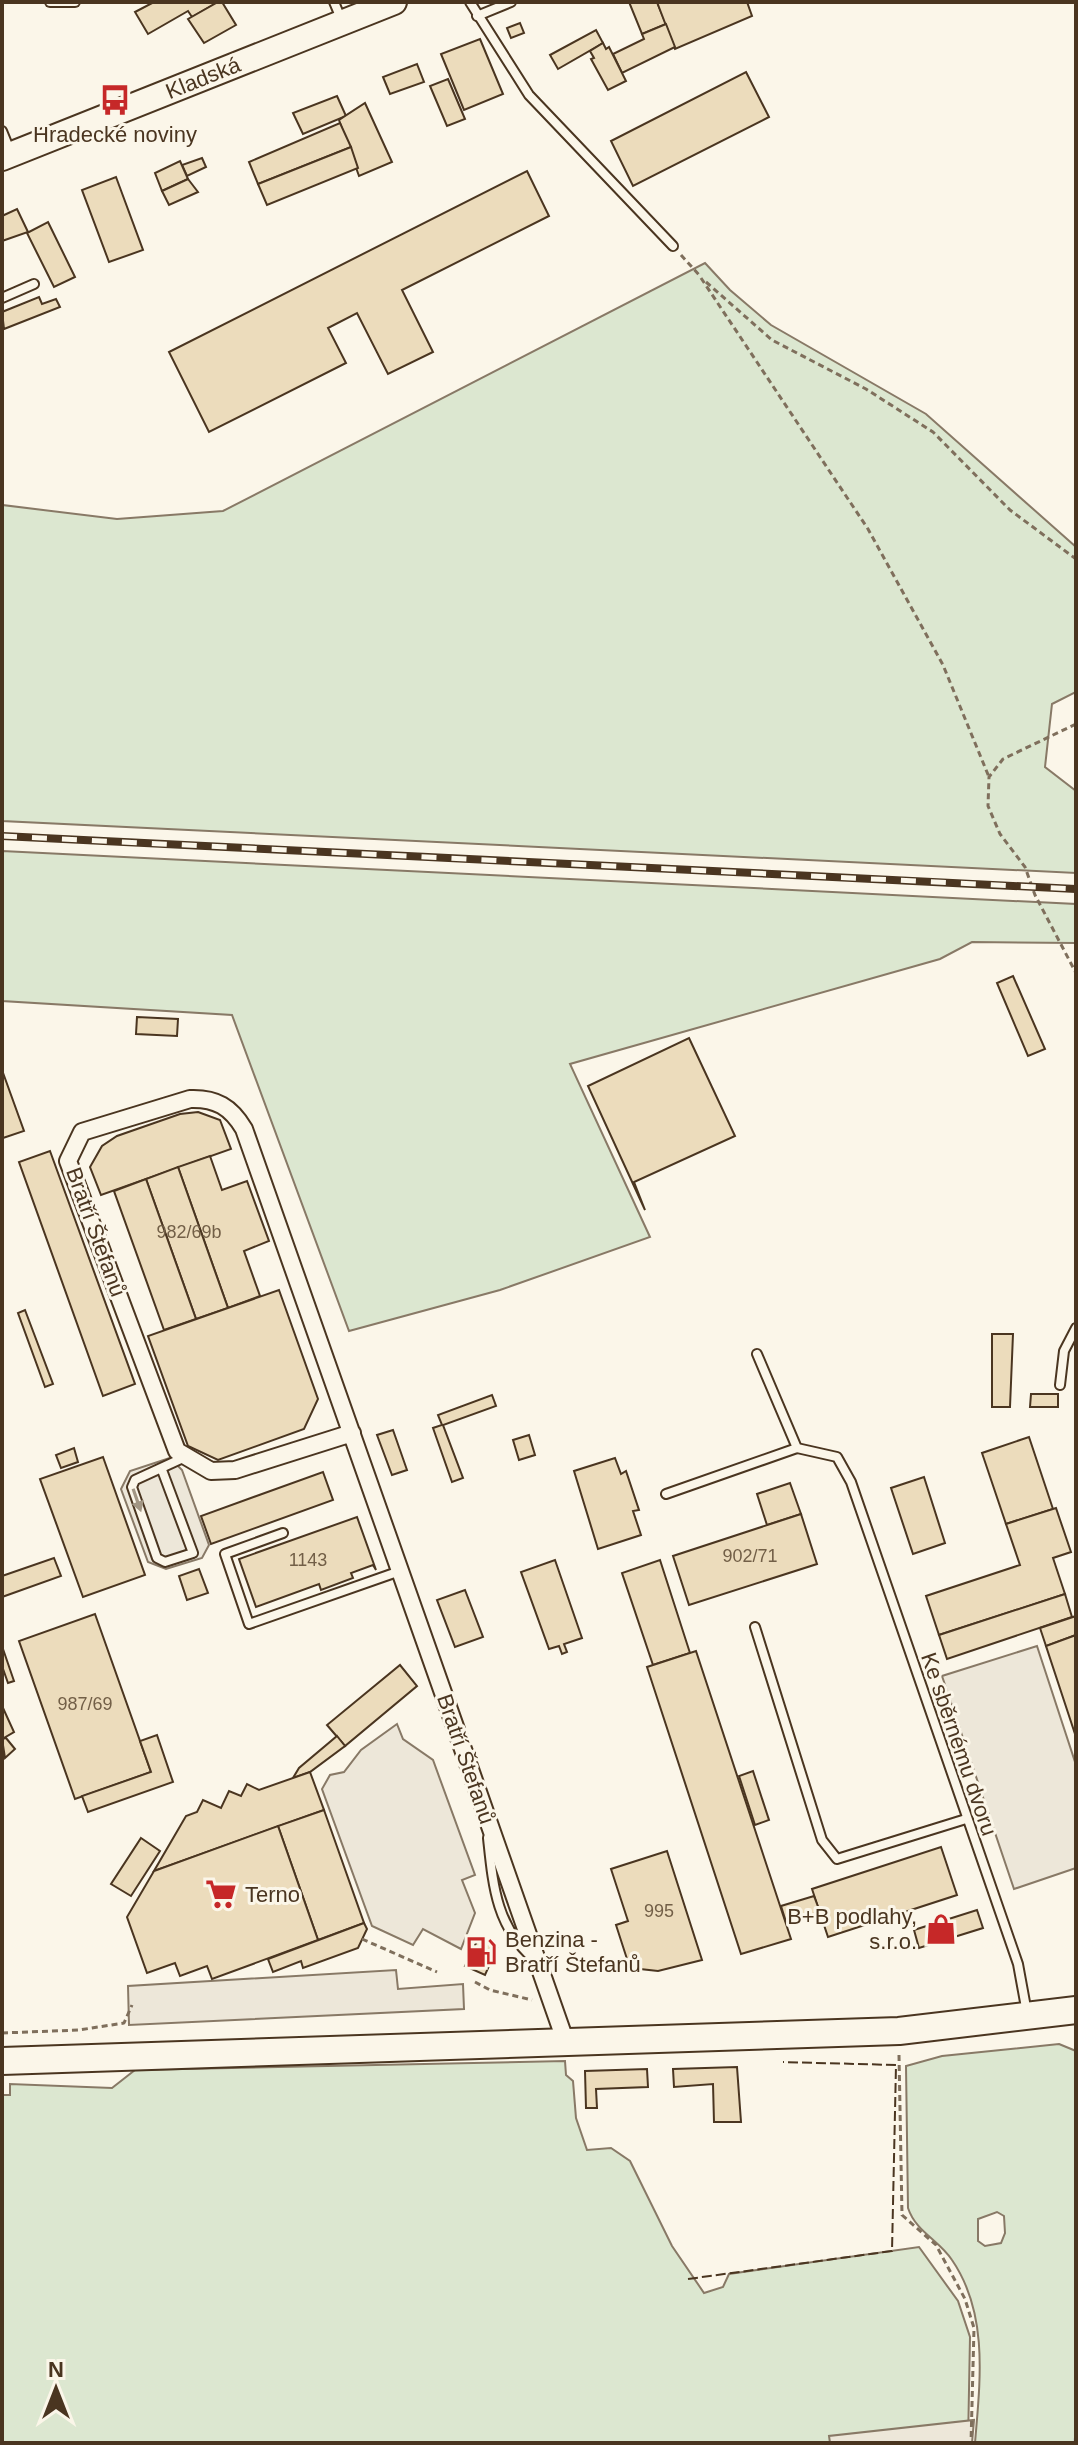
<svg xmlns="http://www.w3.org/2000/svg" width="1078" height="2445" font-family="Arial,sans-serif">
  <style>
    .green { fill: #dce7d0; stroke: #887966; stroke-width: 2; fill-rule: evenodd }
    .parking { fill: #ede7d9; stroke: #887966; stroke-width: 2 }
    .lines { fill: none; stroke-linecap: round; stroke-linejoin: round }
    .stream { stroke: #c9cecd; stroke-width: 5 }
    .building { fill: #ecdcbc; stroke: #4a3520; stroke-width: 2 }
    .service-casing { stroke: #4a3520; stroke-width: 12 }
    .minor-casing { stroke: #4a3520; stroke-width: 20 }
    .secondary-casing { stroke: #4a3520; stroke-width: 28 }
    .primary-casing { stroke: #4a3520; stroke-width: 30 }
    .path { stroke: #7f6f5c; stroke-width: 3; stroke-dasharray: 6 4; stroke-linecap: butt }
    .service { stroke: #fbf6e9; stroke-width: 8 }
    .minor { stroke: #fbf6e9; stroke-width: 16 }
    .secondary { stroke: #fbf6e9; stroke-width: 24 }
    .primary { stroke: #fbf6e9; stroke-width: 26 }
    .rail-casing { stroke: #4a3520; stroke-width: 8 }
    .rail { stroke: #fbf6e9; stroke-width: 5; stroke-dasharray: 15; stroke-linecap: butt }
    .fence { stroke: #4a3520; stroke-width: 2; stroke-dasharray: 10 4; stroke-linecap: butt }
    .oneway { fill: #a29684 }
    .labels { text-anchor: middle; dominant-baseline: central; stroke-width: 6; stroke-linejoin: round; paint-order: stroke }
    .number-label { font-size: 18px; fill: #725f47 }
    .street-label { font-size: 22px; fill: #4a3520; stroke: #fbf6e9 }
    .poi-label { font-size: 22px; fill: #4a3520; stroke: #fbf6e9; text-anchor: start }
  </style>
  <rect width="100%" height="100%" fill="#fbf6e9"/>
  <!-- green -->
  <g class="green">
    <path d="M705 263 730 290 771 325 926 414 1076 547V692L1052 704 1045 767 1076 791V873L2 821V505L117 519 223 511Z"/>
    <path d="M2 851 1076 904V943L972 942 940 959 570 1064 650 1237 500 1290 349 1331 232 1015 2 1001Z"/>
    <path d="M1059 2044 1076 2051V2443H975C980 2382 989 2314 952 2260 939 2240 916 2232 908 2208L906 2066 942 2056ZM997 2212 1004 2216 1005 2233 1001 2243 985 2246 978 2241V2219Z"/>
    <path d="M565 2061 566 2075 573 2081 576 2118 587 2150 611 2148 630 2161 672 2246 704 2293 723 2287 729 2274 919 2247 958 2301 970 2337 968 2443H2V2095H10V2084L112 2088 135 2070Z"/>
  </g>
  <!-- parking -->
  <g class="parking">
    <path d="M170 1458 182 1470 209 1545 202 1558 166 1569 148 1562 121 1489 130 1471Z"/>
    <path d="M1037 1646 1076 1765V1868L1014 1889 942 1676Z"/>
    <path d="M397 1724 403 1739 433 1760 475 1875 462 1880 475 1913 461 1949 423 1929 413 1945 372 1926 322 1789 330 1775 344 1772 361 1750Z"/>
    <path d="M396 1970 398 1989 463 1984 464 2009 129 2025 128 1986Z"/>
    <path d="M974 2420 972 2443H830L829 2436Z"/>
  </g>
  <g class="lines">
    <!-- stream -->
    <path class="stream" d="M1075 2443 1076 2439"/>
  </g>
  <!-- building -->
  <g class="building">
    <path d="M154 2H218L192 17 188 11 148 34 135 12Z"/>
    <path d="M218 2H222L236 25 204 43 188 19Z"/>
    <path d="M629 2H657L666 24 642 34Z"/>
    <path d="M657 2H747L752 16 675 49Z"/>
    <path d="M520 23 524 33 511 38 507 28Z"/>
    <path d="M666 24 675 47 622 73 613 54 644 39 642 34Z"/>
    <path d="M596 30 603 43 558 69 550 55Z"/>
    <path d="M480 39 503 94 464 110 441 54Z"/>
    <path d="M603 43 606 49 609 47 626 81 608 90 591 59 594 58 590 51Z"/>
    <path d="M417 64 424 82 390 94 383 77Z"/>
    <path d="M746 72 769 117 633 186 611 141Z"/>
    <path d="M448 79 465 119 447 126 430 86Z"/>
    <path d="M337 96 346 116 303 134 293 113Z"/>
    <path d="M365 103 392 162 359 176 339 120Z"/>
    <path d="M340 123 351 147 258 184 249 162Z"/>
    <path d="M351 147 358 168 267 205 258 184Z"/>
    <path d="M202 158 206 167 187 176 182 165Z"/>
    <path d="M180 161 188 179 162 191 155 173Z"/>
    <path d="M527 171 549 216 402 290 433 352 388 374 357 313 328 328 346 363 209 432 169 352Z"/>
    <path d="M116 177 143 250 109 262 82 190Z"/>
    <path d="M188 179 198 192 169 205 162 191Z"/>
    <path d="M17 209 28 232 2 241V216Z"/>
    <path d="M48 222 75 277 54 287 27 233Z"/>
    <path d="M39 297 42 304 56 299 60 307 4 329 2 312Z"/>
    <path d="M1013 976 1045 1049 1028 1056 997 983Z"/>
    <path d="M137 1017 178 1019 177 1036 136 1034Z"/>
    <path d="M689 1038 735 1136 634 1182 645 1210 588 1086Z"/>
    <path d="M2 1070 24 1131 3 1138 2 1136Z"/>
    <path d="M198 1112 220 1120 231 1149 101 1195 90 1167 102 1146 117 1136 180 1114Z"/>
    <path d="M50 1151 135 1384 103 1396 19 1162Z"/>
    <path d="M210 1156 222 1190 247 1181 269 1241 244 1251 260 1296 228 1308 178 1167Z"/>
    <path d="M178 1167 228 1308 196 1319 146 1179Z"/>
    <path d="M146 1179 196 1319 164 1330 114 1191Z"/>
    <path d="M279 1290 318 1399 304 1429 218 1460 188 1446 148 1336Z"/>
    <path d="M25 1310 53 1384 45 1387 18 1313Z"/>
    <path d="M992 1334H1013L1010 1407H992Z"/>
    <path d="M1031 1394H1058V1407H1030Z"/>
    <path d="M492 1395 496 1406 443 1425 463 1478 452 1482 433 1428 442 1425 438 1415Z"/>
    <path d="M393 1430 407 1470 392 1475 377 1435Z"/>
    <path d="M529 1435 535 1455 519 1460 513 1440Z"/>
    <path d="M1029 1437 1053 1509 1006 1524 982 1453Z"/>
    <path d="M74 1448 78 1462 61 1468 56 1455Z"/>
    <path d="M103 1457 145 1575 83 1597 40 1479Z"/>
    <path d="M615 1458 621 1474 626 1471 639 1510 633 1511 641 1535 598 1549 574 1471Z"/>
    <path d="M323 1472 333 1500 211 1544 201 1516Z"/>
    <path d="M924 1477 945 1543 913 1554 891 1488Z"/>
    <path d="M790 1483 801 1514 767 1525 757 1494Z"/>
    <path d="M1056 1508 1071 1552 1053 1558 1065 1594 939 1635 926 1596 1020 1565 1006 1524Z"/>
    <path d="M801 1514 817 1564 689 1605 673 1556Z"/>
    <path d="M357 1517 376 1570 373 1565 351 1573 353 1578 321 1590 319 1584 256 1607 239 1559Z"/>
    <path d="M54 1558 61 1576 2 1597V1576Z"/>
    <path d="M555 1560 582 1638 564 1644 567 1652 562 1654 559 1646 549 1649 521 1572Z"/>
    <path d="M660 1560 690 1653 653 1665 622 1573Z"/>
    <path d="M199 1569 208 1593 187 1600 179 1576Z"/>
    <path d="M465 1590 483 1637 455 1647 437 1600Z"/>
    <path d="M1065 1594 1072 1617 947 1659 939 1635Z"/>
    <path d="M95 1614 151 1772 75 1799 19 1641Z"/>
    <path d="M1076 1616V1635L1046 1646 1040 1628Z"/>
    <path d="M1076 1635V1737L1046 1646Z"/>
    <path d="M3 1649 14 1681 8 1683 2 1666Z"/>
    <path d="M696 1651 791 1939 741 1954 647 1667Z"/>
    <path d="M400 1665 417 1686 345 1746 327 1725Z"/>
    <path d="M3 1708 14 1732 2 1739V1708Z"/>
    <path d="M157 1735 173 1782 88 1812 82 1796 151 1772 140 1741Z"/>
    <path d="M337 1736 345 1746 310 1772 293 1778 299 1768Z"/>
    <path d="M6 1738 15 1749 5 1758 2 1739Z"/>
    <path d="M753 1771 769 1820 755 1825 739 1776Z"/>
    <path d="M310 1772 324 1810 154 1871 186 1816 197 1812 203 1800 221 1808 229 1791 241 1796 247 1784 259 1790Z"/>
    <path d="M324 1810 364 1923 318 1940 278 1826Z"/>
    <path d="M278 1826 318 1940 212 1979 207 1966 180 1976 175 1963 147 1973 127 1917 154 1871Z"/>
    <path d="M141 1838 160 1851 131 1896 111 1884Z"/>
    <path d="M941 1847 957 1895 828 1937 812 1889Z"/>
    <path d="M667 1851 702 1960 658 1971 640 1969 627 1959 616 1925 628 1921 611 1869Z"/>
    <path d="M814 1896 820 1912 786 1922 781 1906Z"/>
    <path d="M977 1910 983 1928 919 1948 914 1930Z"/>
    <path d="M364 1923 367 1929 358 1948 303 1968 301 1961 273 1972 268 1959Z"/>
    <path d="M478 1939 497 1948 485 1975 465 1966Z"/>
    <path d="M737 2067 741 2122H714L713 2084 674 2087 673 2069Z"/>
    <path d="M647 2069 648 2087 596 2089 597 2108H586L585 2071Z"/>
  </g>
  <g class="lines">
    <defs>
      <g id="service">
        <path d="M50 2H75"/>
        <path d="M334 2 342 21"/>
        <path d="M470 2 529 95 673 246"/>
        <path d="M477 16 511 2"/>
        <path d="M2 131 11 153"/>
        <path d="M2 298 34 284"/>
        <path d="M757 1354 797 1448 837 1457 851 1482 1018 1964 1027 2013"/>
        <path d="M1060 1385 1064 1351 1076 1328"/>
        <path d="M162 1470 193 1553 165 1562 157 1558 132 1487 135 1480 185 1457"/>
        <path d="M666 1494 797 1448"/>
        <path d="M283 1533 225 1554 249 1624 400 1571"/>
        <path d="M755 1627 822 1840 837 1859 966 1819"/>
        <path d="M488 1838C493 1885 496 1927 534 1959"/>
      </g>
      <path id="minor" d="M352 1433 235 1470 211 1471 177 1451 68 1161 82 1132 190 1099C216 1098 231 1107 244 1129 351 1433 459 1736 565 2040"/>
      <path id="secondary" d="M2 158 394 2"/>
      <path id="primary" d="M2 2061 899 2031 1076 2010"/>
    </defs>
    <!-- service casing -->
    <use href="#service" class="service-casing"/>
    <!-- minor casing -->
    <use href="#minor" class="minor-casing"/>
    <!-- secondary casing -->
    <use href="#secondary" class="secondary-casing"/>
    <!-- primary casing -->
    <use href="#primary" class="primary-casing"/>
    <!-- path -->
    <g class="path">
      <path d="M681 255 700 276"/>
      <path d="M701 278 868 529 943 665 989 777"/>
      <path d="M706 282 772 340 866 389 933 432 1010 510 1076 559"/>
      <path d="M1076 724 1003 759 989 777 988 806 1000 834 1025 867 1035 895 1076 973"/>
      <path d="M362 1939 437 1972"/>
      <path d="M475 1982 490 1990 532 2000"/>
      <path d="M2 2033 79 2030 124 2023 132 2005"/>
      <path d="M899 2055 902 2215 936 2245 965 2299 974 2328 971 2443"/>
    </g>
    <!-- service -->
    <use href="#service" class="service"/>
    <!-- minor -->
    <use href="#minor" class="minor"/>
    <!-- secondary -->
    <use href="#secondary" class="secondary"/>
    <!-- primary -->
    <use href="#primary" class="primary"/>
    <defs>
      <path id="rail" d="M2 836 1076 889"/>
    </defs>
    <!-- rail casing -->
    <use href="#rail" class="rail-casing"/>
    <!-- rail -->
    <use href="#rail" class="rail"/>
    <!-- fence -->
    <path class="fence" d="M688 2279 892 2251 896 2065 783 2062"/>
  </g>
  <!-- one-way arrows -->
  <defs><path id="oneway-solid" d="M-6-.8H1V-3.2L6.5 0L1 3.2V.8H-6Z" transform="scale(2)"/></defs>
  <use class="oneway" href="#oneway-solid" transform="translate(137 1500) rotate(71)"/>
  <!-- icons -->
  <defs>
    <symbol id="bus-bare" viewBox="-9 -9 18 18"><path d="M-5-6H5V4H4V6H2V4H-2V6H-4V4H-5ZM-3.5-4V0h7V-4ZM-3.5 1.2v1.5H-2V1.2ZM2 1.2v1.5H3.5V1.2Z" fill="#c62828" stroke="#fbf6e9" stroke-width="2.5" paint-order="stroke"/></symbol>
    <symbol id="supermarket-bare" viewBox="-9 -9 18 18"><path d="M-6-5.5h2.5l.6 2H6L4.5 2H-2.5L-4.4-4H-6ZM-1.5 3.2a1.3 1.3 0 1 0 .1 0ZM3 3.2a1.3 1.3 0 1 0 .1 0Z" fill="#c62828" stroke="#fbf6e9" stroke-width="2.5" paint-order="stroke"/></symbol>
    <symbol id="shop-bare" viewBox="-9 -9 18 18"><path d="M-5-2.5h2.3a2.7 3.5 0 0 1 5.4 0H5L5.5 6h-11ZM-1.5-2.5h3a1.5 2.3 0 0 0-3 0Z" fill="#c62828" stroke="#fbf6e9" stroke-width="2.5" paint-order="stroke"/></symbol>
    <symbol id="fuel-bare" viewBox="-9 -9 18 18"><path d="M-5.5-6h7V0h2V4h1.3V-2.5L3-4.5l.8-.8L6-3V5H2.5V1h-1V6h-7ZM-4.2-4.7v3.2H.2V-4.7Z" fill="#c62828" stroke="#fbf6e9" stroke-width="2.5" paint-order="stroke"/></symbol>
  </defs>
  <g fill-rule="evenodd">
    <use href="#bus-bare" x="93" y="78" width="44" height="44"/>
    <use href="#supermarket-bare" x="199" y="1872" width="44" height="44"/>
    <use href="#shop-bare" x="919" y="1907" width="44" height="44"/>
    <use href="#fuel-bare" x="459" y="1930" width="44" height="44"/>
  </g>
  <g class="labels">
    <!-- number labels -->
    <g class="number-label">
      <text x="189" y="1232">982/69b</text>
      <text x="750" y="1556">902/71</text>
      <text x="308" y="1560">1143</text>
      <text x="85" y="1704">987/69</text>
      <text x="659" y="1911">995</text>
    </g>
    <!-- street labels -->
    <g class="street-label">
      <text transform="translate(203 78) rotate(-22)">Kladská</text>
      <text transform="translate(96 1232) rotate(70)">Bratří Štefanů</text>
      <text transform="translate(959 1744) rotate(71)">Ke sběrnému dvoru</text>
      <text transform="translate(466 1759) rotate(71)">Bratří Štefanů</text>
    </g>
    <!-- poi labels -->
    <g class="poi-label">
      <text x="115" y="134" text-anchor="middle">Hradecké noviny</text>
      <text x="245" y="1894">Terno</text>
      <text x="917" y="1916" text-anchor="end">B+B podlahy,<tspan x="917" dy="25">s.r.o.</tspan></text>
      <text x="505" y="1939">Benzina -<tspan x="505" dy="25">Bratří Štefanů</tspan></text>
    </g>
  </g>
  <!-- border -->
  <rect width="1078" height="2445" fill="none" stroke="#4a3520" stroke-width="8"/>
  <!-- north arrow -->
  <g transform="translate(56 2389)" stroke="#fbf6e9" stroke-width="6" paint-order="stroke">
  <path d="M0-6L14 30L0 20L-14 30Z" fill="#4a3520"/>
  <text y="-12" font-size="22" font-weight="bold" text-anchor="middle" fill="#4a3520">N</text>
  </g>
</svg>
